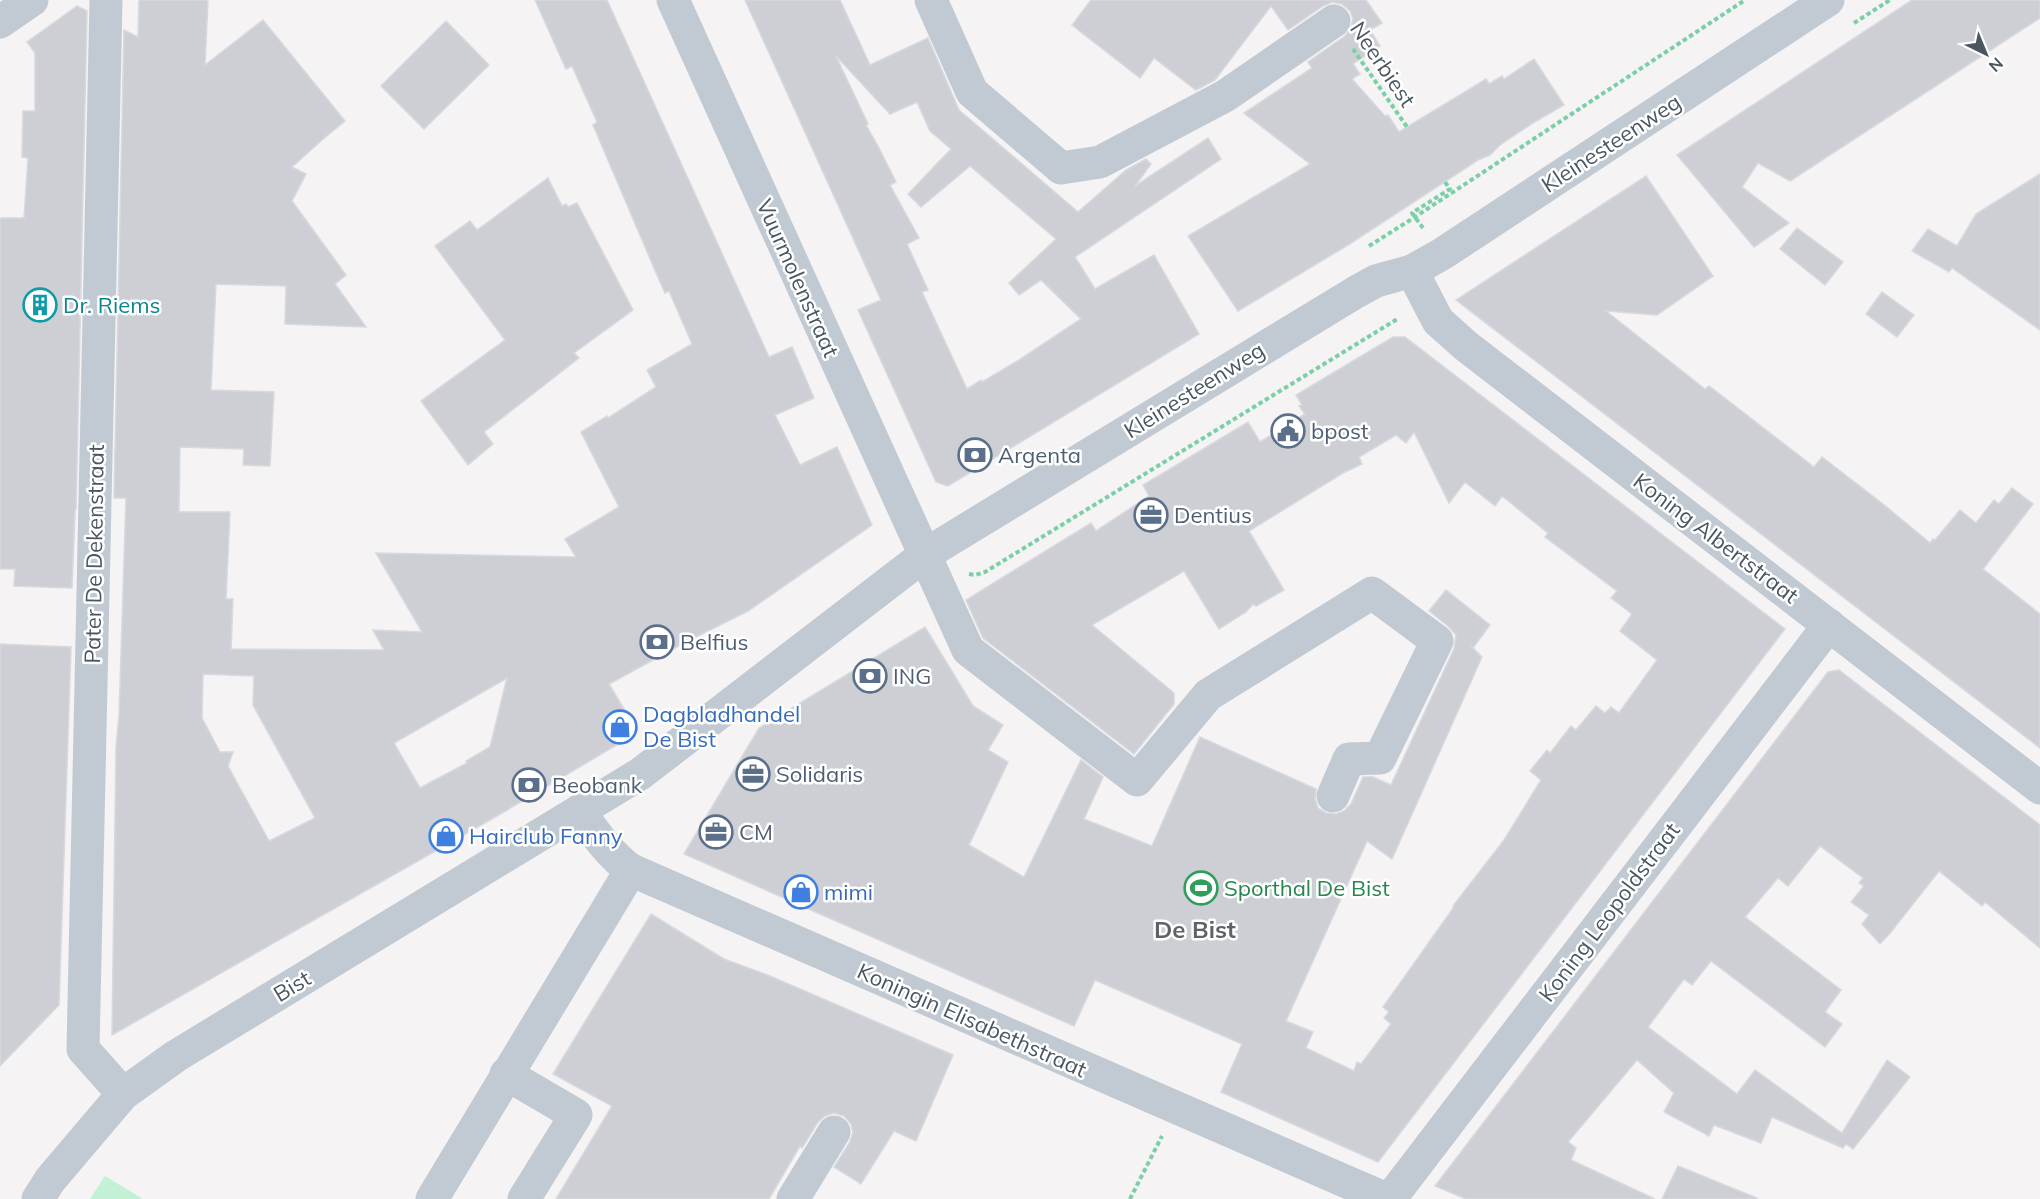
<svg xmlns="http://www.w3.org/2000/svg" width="2040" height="1199" font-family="Mulish,sans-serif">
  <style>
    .green { fill: #c3f1d5 }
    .building { fill: #cdcfd5; stroke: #d7d9de; stroke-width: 1.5; fill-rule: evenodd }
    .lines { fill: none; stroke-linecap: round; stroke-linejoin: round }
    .path { stroke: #7ad0a6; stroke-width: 4; stroke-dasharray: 4.5 3; stroke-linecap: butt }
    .minor { stroke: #c1cad2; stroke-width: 33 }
    .labels { text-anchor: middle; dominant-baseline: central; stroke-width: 5; stroke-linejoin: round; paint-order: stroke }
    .street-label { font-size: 22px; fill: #4a5661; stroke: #fff }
    .culture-label { font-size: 22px; fill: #0d838f; stroke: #fff; text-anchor: start }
    .service-label { font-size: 22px; fill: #4e5e75; stroke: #fff; text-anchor: start }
    .shop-label { font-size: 22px; fill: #366cbe; stroke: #fff; text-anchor: start }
    .leisure-label { font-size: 22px; fill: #27864d; stroke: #fff; text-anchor: start }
    .neighbourhood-label { font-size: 24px; font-weight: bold; fill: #5f6368; stroke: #fff }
  </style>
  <rect width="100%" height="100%" fill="#f5f3f3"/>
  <!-- green -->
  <path class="green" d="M105 1176 143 1199H90Z"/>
  <!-- building -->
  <g class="building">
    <path d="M139 0H208L205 65 263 20 345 121 322 140 292 167 306 174 292 201 346 275 335 284 366 327 285 324 286 286 216 284 211 390 274 392 270 466 243 465 244 449 180 447 179 512H230L226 599H233L231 649 384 650 373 630 422 632 376 553 576 557 565 539 619 507 581 432 607 416 608 418 656 387 647 370 692 344 669 291 665 293 657 275 593 125 597 122 572 66 566 69 535 0H607L769 357 792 347 814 398 775 415 800 465 837 447 872 525 748 611 686 642 609 684 633 724 625 732 630 737 497 816 112 1035 116 747 119 716 126 498H114L124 30 138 37ZM203 674 254 676 253 705 315 818 269 841 228 766 233 752H220L202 718ZM507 678 490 747 466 761 467 763 420 788 394 743Z"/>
    <path d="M745 0H840L870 65 928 38 959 110 1078 212 1126 170 1146 159 1151 164 1135 186 1208 138 1221 159 1075 257 1095 289 1154 255 1199 334 948 486 936 482 858 310 881 300ZM836 56 890 114 917 102 930 131 951 149 908 194 921 207 970 166 1056 239 1009 283 1019 295 1041 280 1081 319 1019 360 982 382 981 380 967 389 922 292 928 290 907 244 919 238 890 185 896 182 878 146 866 125 868 124Z"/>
    <path d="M1091 0H1366L1382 23 1370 30 1380 46 1353 64 1360 74 1352 79 1385 116 1388 115 1399 132 1486 79 1489 84 1502 76 1504 79 1534 59 1564 105 1533 123 1500 145 1490 155 1478 160 1348 245 1238 311 1188 236 1310 164 1244 113 1312 68 1308 62 1345 36 1351 28 1353 19 1350 11 1342 4 1332 2 1323 6 1288 30 1271 6 1215 80 1196 90 1154 58 1140 78 1072 25Z"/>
    <path d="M1912 0H2040V18L1790 181 1758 163 1742 187 1789 223 1754 247 1677 155Z"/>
    <path d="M77 6 87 11 76 508 75 511 72 588 14 586 15 569H0V218H24L28 158 22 157 23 111H35V53L27 42Z"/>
    <path d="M446 21 489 65 424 129 381 86Z"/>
    <path d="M2040 174V330L1952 268 1949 272 1912 251 1928 229 1957 246 1976 214Z"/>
    <path d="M1646 176 1713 276 1657 315 1606 311 1705 389 1709 386 1814 467 1822 457 1883 504 1930 543 1933 539 1935 540 1960 510 1976 523 1994 500 1999 504 2012 488 2033 504 1983 569 2040 614V748L1456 300Z"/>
    <path d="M548 178 562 206 566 204 568 207 577 203 633 310 574 353 579 358 484 432 493 444 468 465 421 401 505 340 435 246 470 221 477 230Z"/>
    <path d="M1797 228 1843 262 1825 285 1780 249Z"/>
    <path d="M1882 292 1914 315 1897 337 1866 314Z"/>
    <path d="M1393 337H1405L1785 629 1378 1162 1221 1092 1242 1044 1095 980 1074 1026 684 854 759 728 925 627 973 706 1003 725 988 750 1008 762 969 845 1024 877 1081 760 1103 777 1084 819 1152 846 1200 737 1316 789 1315 799 1318 808 1326 813 1336 814 1344 811 1351 804 1363 777H1373L1391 785 1454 649 1456 635 1448 626 1429 611 1446 590 1490 625 1473 648 1471 646 1482 657 1392 859 1367 841 1286 1021 1313 1032 1306 1048 1354 1071 1357 1062 1361 1064 1391 1024 1384 1018 1389 1012 1383 1007 1454 907 1453 906 1504 840 1541 780 1530 771 1547 750 1550 753 1571 726 1576 730 1596 706 1605 713 1611 707 1619 713 1657 660 1620 631 1632 614 1611 598 1617 591 1545 537 1548 533 1502 496 1495 506 1465 482 1449 503 1414 432 1406 443 1396 435 1359 457 1362 464 1343 473 1249 531 1284 590 1256 606 1253 604 1246 612 1219 629 1184 571 1092 625 1174 693V704L1134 754 983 638 966 600 1091 523 1096 531 1149 496 1143 485 1248 422 1260 442 1305 414 1299 406 1302 405 1296 395Z"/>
    <path d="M0 644 71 647 59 1005 0 1066Z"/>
    <path d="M1839 670 2040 825V948L1985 902 1982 906 1939 871 1891 932 1880 944 1862 924 1869 915 1851 902 1864 886 1859 883 1863 878 1820 846 1788 886 1778 878 1745 917 1841 990 1825 1012 1842 1024 1825 1047 1711 961 1692 985 1684 979 1648 1027 1737 1094 1755 1070 1842 1133 1887 1060 1910 1077 1853 1149 1846 1144 1843 1148 1772 1117 1761 1143 1714 1125 1709 1136 1664 1112 1674 1093 1637 1060 1568 1142 1576 1148 1571 1160 1655 1199H1466L1435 1186 1828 672Z"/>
    <path d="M651 914 724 959 770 976 953 1055 916 1141 894 1131 861 1184 834 1167 850 1142 853 1132 851 1124 844 1116 834 1113 825 1116 818 1122 802 1148 800 1146 769 1199H556L612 1106 553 1074Z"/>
    <path d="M1678 1166 1757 1198 1756 1199H1662Z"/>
  </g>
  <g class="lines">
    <!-- path -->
    <g class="path">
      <path d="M1854 23 1890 0"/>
      <path d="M1353 49 1407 127"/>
      <path d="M1423 228 1412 213 1450 189 1445 182"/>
      <path d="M1369 246 1415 217 1745 0"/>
      <path d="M969 574 975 575 985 572 1399 318"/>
      <path d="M1130 1199 1162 1136"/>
    </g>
    <!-- minor -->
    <g class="minor">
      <path d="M106 0 83 1049 123 1094"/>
      <path d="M673 0 968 650 1137 780 1208 695 1372 593 1437 641 1380 758 1349 759 1333 796"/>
      <path d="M931 0 972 92 1061 168 1100 162 1225 96 1334 21"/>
      <path d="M0 22 32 0"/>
      <path d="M1412 271 1438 321 1466 346 2040 788"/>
      <path d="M579 811C595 833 609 854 631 870L1386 1199"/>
      <path d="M506 1074 576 1115 524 1199"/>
      <path d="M38 1199 50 1180 123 1094 176 1056 640 774 926 554 1356 292 1376 281 1412 271 1442 254 1828 0"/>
      <path d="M432 1199 631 870"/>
      <path d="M793 1199 834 1132"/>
      <path d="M1390 1199 1829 625"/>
    </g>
  </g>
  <!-- icons -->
  <defs>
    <symbol id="building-ring" viewBox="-11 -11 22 22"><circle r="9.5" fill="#fff" stroke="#0f9aa8" stroke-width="1.5"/><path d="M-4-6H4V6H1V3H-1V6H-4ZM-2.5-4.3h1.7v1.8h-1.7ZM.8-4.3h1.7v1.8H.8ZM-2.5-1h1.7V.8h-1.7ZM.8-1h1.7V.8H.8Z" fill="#0f9aa8"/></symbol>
    <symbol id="civic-ring" viewBox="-11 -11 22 22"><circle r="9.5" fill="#fff" stroke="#5c6f8a" stroke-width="1.5"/><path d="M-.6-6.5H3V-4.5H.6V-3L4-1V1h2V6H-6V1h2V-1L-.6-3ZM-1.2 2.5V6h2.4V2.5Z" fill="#5c6f8a"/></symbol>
    <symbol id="bank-ring" viewBox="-11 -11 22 22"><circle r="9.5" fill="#fff" stroke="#5c6f8a" stroke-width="1.5"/><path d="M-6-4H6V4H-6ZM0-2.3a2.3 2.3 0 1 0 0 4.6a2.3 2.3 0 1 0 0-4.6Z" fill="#5c6f8a"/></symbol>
    <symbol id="office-ring" viewBox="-11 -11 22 22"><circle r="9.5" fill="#fff" stroke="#5c6f8a" stroke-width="1.5"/><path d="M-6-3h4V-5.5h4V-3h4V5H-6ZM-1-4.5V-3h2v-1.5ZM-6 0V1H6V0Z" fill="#5c6f8a"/></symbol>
    <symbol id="shop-ring" viewBox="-11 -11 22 22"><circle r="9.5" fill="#fff" stroke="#3f7fe0" stroke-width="1.5"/><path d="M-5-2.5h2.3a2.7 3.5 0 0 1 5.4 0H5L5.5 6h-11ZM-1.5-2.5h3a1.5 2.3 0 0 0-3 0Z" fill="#3f7fe0"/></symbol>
    <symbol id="stadium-ring" viewBox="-11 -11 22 22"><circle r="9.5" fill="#fff" stroke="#2e9e5b" stroke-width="1.5"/><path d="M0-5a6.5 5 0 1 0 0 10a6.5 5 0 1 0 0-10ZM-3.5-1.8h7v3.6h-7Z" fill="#2e9e5b"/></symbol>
  </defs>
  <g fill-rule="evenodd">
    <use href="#building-ring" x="21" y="286" width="38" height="38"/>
    <use href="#civic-ring" x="1269" y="412" width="38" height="38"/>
    <use href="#bank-ring" x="956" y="436" width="38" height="38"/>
    <use href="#office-ring" x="1132" y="496" width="38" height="38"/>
    <use href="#bank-ring" x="638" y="623" width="38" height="38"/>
    <use href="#bank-ring" x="851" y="657" width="38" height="38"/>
    <use href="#shop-ring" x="601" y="708" width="38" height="38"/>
    <use href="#office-ring" x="734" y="755" width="38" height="38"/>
    <use href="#bank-ring" x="510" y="766" width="38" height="38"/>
    <use href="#office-ring" x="697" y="813" width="38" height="38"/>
    <use href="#shop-ring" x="427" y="817" width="38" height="38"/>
    <use href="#stadium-ring" x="1182" y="869" width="38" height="38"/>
    <use href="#shop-ring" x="782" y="873" width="38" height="38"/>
  </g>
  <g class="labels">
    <!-- street labels -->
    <g class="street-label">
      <text transform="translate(1383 64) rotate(56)">Neerbiest</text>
      <text transform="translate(1611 143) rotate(-33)">Kleinesteenweg</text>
      <text transform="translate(798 278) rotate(66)">Vuurmolenstraat</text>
      <text transform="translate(1194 390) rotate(-32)">Kleinesteenweg</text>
      <text transform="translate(1716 538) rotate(37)">Koning Albertstraat</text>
      <text transform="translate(94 554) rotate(-89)">Pater De Dekenstraat</text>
      <text transform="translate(1609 912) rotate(-53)">Koning Leopoldstraat</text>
      <text transform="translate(292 986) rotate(-31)">Bist</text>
      <text transform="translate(972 1020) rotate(24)">Koningin Elisabethstraat</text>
    </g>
    <!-- culture labels -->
    <g class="culture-label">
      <text x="63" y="305">Dr. Riems</text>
    </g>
    <!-- service labels -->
    <g class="service-label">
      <text x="1311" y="431">bpost</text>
      <text x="998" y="455">Argenta</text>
      <text x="1174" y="515">Dentius</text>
      <text x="680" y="642">Belfius</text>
      <text x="893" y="676">ING</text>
      <text x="776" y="774">Solidaris</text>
      <text x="552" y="785">Beobank</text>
      <text x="739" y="832">CM</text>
    </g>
    <!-- shop labels -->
    <g class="shop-label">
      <text x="643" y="714">Dagbladhandel<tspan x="643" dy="25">De Bist</tspan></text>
      <text x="469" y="836">Hairclub Fanny</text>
      <text x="824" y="892">mimi</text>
    </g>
    <!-- leisure labels -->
    <g class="leisure-label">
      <text x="1224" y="888">Sporthal De Bist</text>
    </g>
    <!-- neighbourhood labels -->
    <g class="neighbourhood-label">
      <text x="1195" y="929">De Bist</text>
    </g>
  </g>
  <!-- north arrow -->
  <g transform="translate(1986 54) rotate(137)" stroke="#ffffff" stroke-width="4.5" paint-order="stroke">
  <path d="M0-4.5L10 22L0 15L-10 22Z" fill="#4a5661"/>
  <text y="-9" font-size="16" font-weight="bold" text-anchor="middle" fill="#4a5661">N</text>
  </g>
</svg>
